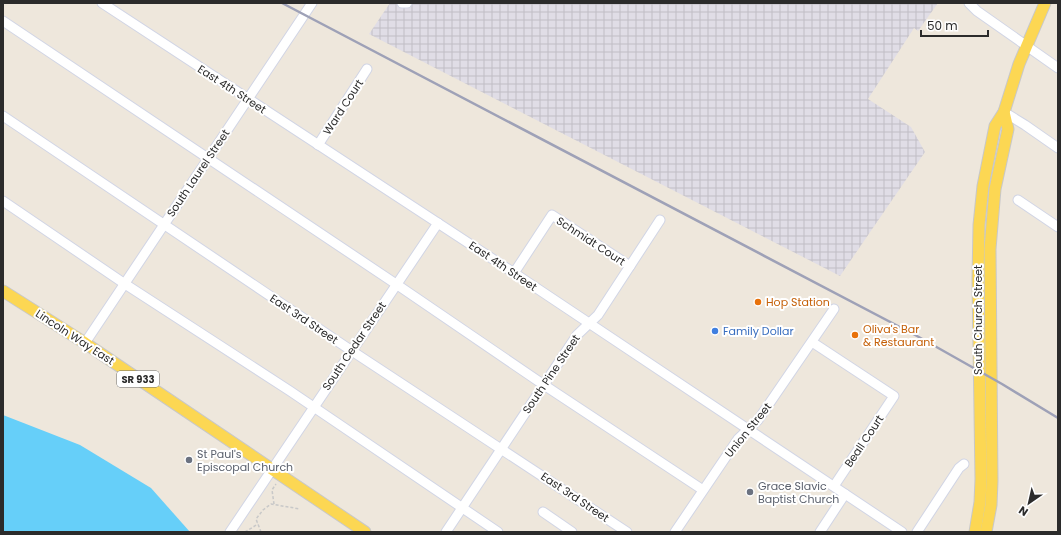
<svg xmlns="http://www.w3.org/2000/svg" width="1061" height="535" font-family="Poppins,sans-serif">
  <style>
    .industrial { fill: url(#industrial-grid) }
    .water { fill: #66cff9 }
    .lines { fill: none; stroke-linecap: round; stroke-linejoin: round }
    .minor-casing { stroke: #d1d5e5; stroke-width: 11 }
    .major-casing { stroke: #c8c8c8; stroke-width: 13 }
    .path { stroke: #c8c8c8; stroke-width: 1.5; stroke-dasharray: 3 2; stroke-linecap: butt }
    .minor { stroke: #fff; stroke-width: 9 }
    .major { stroke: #fcd753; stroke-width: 11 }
    .rail { stroke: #9ea1b7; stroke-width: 2.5 }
    .food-dot { fill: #e8710a; stroke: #fff; stroke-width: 1.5 }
    .shop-dot { fill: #3f7fe0; stroke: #fff; stroke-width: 1.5 }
    .worship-dot { fill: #6b7280; stroke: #fff; stroke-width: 1.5 }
    .labels { text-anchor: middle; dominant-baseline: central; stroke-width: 4; stroke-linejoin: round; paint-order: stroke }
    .shield { fill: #fff; stroke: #6b6b6b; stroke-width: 1 }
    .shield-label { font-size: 10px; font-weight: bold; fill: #2b2b2b }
    .street-label { font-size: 11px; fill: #2b2b2b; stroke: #fff }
    .food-label { font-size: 11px; fill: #c56008; stroke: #fff; text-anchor: start }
    .shop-label { font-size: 11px; fill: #366cbe; stroke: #fff; text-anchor: start }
    .worship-label { font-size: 11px; fill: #5b616d; stroke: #fff; text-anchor: start }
  </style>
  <defs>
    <pattern id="industrial-grid" width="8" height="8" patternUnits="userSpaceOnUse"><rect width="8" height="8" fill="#e0dde6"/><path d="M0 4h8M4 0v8" fill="none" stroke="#c0bec5"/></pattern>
  </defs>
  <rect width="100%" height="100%" fill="#eee7dc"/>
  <!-- industrial -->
  <path class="industrial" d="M390 3H938L918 31 914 28 868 99 911 127 925 152 840 276 369 34Z"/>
  <!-- water -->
  <path class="water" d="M3 415 80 445 151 488 190 532H3Z"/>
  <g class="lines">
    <defs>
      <g id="minor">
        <path d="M102 3 505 267 902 532"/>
        <path d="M402 3H407"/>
        <path d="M969 3 977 11 1058 68"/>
        <path d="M3 21 396 284 544 385 703 490"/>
        <path d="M1004 112 1025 125 1058 148"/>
        <path d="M3 116 352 351 627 532"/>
        <path d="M318 145 367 69"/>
        <path d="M1018 200 1058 227"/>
        <path d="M3 201 125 284 290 391 498 532"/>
        <path d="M514 273 552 215 630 266"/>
        <path d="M812 342 894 396 834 486"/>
        <path d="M85 343 312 3"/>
        <path d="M543 512 572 532"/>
        <path d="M230 532 438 223"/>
        <path d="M446 532 577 335 598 315 660 220"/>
        <path d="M675 532 738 439 758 420 834 309"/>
        <path d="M820 532 845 494"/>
        <path d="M917 532 959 468 964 464"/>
      </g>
      <g id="major">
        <path d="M3 291 85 343 365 532"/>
        <path d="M975 532 980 502 981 479 978 280 979 225 983 186 995 126 1004 112 1019 64 1045 3"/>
        <path d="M986 532 991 505 992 481 990 249 995 189 1008 129 1004 112"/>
      </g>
    </defs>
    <!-- minor casing -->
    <use href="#minor" class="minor-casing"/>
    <!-- major casing -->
    <use href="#major" class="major-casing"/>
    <!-- path -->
    <g class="path">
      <path d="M274 504 272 490 276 484"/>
      <path d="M245 532 258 524"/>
      <path d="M261 532 256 519 263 510 271 504 300 509"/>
    </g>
    <!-- minor -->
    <use href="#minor" class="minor"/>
    <!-- major -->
    <use href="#major" class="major"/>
    <!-- rail -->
    <path class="rail" d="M282 3 917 336 1002 384 1058 418"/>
  </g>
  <!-- markers -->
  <g class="food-dot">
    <circle cx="758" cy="302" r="4"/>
    <circle cx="855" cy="335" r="4"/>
  </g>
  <circle class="shop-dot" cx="715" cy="331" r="4"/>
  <g class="worship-dot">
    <circle cx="189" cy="460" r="4"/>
    <circle cx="750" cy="492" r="4"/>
  </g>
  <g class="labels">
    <!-- shield labels -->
    <rect class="shield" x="117" y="371" width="42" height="16" rx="3"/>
    <g class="shield-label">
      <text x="138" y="379">SR 933</text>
    </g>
    <!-- street labels -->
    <g class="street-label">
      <text transform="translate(232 89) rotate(33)">East 4th Street</text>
      <text transform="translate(343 107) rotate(-57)">Ward Court</text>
      <text transform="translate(198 173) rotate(-56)">South Laurel Street</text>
      <text transform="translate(591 241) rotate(33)">Schmidt Court</text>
      <text transform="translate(503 266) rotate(34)">East 4th Street</text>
      <text transform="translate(304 319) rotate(34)">East 3rd Street</text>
      <text transform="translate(978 320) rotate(-90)">South Church Street</text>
      <text transform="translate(75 337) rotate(33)">Lincoln Way East</text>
      <text transform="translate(354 346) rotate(-56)">South Cedar Street</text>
      <text transform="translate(551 374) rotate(-56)">South Pine Street</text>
      <text transform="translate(748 430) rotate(-51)">Union Street</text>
      <text transform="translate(864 441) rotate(-56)">Beall Court</text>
      <text transform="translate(575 497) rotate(34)">East 3rd Street</text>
    </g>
    <!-- food labels -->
    <g class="food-label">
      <text x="766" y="302">Hop Station</text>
      <text x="863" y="329">Oliva's Bar<tspan x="863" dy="13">&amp; Restaurant</tspan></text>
    </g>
    <!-- shop labels -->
    <g class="shop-label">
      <text x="723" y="331">Family Dollar</text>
    </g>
    <!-- worship labels -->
    <g class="worship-label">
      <text x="197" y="454">St Paul's<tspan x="197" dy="13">Episcopal Church</tspan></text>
      <text x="758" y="486">Grace Slavic<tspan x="758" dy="13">Baptist Church</tspan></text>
    </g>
  </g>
  <!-- border -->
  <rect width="1061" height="535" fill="none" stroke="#2b2b2b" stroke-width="8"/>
  <!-- north arrow -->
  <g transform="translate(1029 503) rotate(214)" stroke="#ffffff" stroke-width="3" paint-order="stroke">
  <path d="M0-3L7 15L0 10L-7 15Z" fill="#2b2b2b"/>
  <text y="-6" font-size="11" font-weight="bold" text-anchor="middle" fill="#2b2b2b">N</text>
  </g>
  <!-- scale -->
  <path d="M921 30v6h67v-6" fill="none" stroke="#2b2b2b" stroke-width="2"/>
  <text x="927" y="30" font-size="12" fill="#2b2b2b" stroke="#ffffff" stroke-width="3" paint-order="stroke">50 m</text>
</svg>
